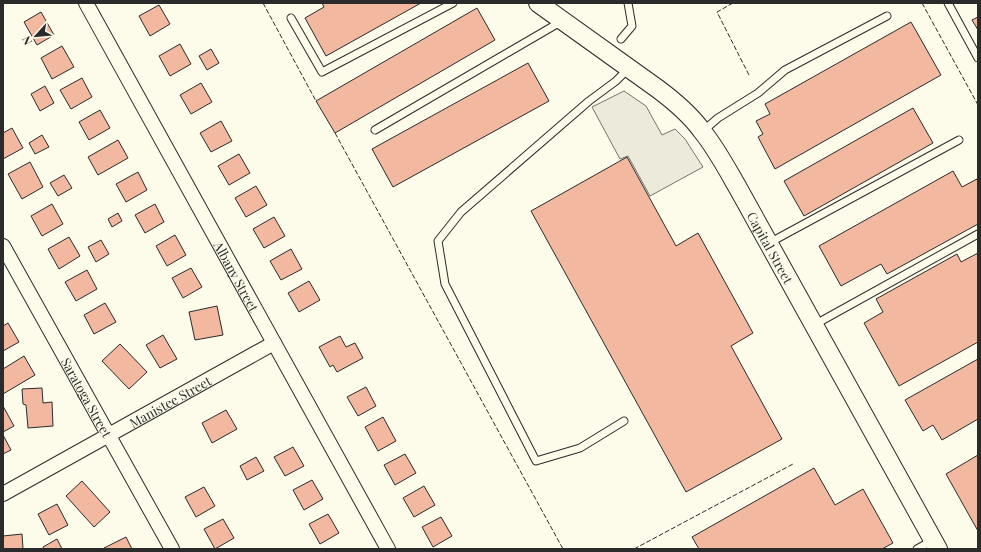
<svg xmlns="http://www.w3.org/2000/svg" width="981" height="552" font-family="'Playfair Display',serif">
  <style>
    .parking { fill: #eceadb; stroke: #74746e }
    .building { fill: #f2b8a0; stroke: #2b2b2b }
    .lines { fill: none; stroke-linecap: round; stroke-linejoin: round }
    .service-casing { stroke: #2b2b2b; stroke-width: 9 }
    .minor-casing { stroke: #2b2b2b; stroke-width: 16 }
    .tertiary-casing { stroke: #2b2b2b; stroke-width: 20 }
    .service { stroke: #fdfbea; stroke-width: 7 }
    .minor { stroke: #fdfbea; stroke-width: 14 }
    .tertiary { stroke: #fdfbea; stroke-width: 18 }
    .fence { stroke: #2b2b2b; stroke-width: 1; stroke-dasharray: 5 2; stroke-linecap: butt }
    .labels { text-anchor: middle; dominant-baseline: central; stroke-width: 3; stroke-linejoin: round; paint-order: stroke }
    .street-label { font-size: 13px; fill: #2b2b2b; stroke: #fdfbea }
  </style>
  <rect width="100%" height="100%" fill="#fdfbea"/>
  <!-- parking -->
  <path class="parking" d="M624 91 646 106 662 135 675 129 685 139 703 167 650 196 628 156 620 159 592 107Z"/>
  <!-- building -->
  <g class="building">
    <path d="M322 3H421L326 56 305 18 324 7Z"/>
    <path d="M159 5 170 24 150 36 139 16Z"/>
    <path d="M477 8 495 40 335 133 316 101Z"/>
    <path d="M41 12 54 35 37 45 24 22Z"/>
    <path d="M978 17V30L972 20Z"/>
    <path d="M911 22 941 75 775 169 758 137 763 134 756 121 770 114 765 104Z"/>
    <path d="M180 44 191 64 170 76 159 56Z"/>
    <path d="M62 46 74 67 52 79 41 58Z"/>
    <path d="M211 49 219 63 207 70 199 56Z"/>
    <path d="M528 63 549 101 393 187 372 149Z"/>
    <path d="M82 78 92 97 71 109 60 90Z"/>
    <path d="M201 83 212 102 191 114 180 95Z"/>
    <path d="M45 86 54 103 40 111 31 94Z"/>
    <path d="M913 108 933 143 804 216 784 181Z"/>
    <path d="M100 110 110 128 89 140 79 122Z"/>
    <path d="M221 121 232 141 211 152 200 133Z"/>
    <path d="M12 128 23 148 3 159V133Z"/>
    <path d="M42 135 49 147 35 154 29 143Z"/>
    <path d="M118 140 128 158 98 175 88 157Z"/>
    <path d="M239 154 250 173 229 185 218 166Z"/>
    <path d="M627 157 676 246 698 233 753 333 731 346 782 439 686 492 531 211Z"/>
    <path d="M30 162 43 187 22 199 8 174Z"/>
    <path d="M953 171 962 187 977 179 978 182V224L887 274 881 264 841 286 819 246Z"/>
    <path d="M138 172 147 190 126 202 116 184Z"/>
    <path d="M64 175 72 188 58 196 50 183Z"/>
    <path d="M256 186 267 205 246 217 235 198Z"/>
    <path d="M52 204 63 224 42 236 31 216Z"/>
    <path d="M155 204 164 222 145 233 135 215Z"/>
    <path d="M118 213 122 221 112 227 108 219Z"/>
    <path d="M274 217 285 236 264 248 253 229Z"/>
    <path d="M175 235 186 255 167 266 156 246Z"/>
    <path d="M69 237 80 256 59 269 48 249Z"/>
    <path d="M101 240 109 254 96 262 88 247Z"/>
    <path d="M291 249 302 269 281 280 270 261Z"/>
    <path d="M978 253V342L899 386 864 323 883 312 876 299 957 254 961 262Z"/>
    <path d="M191 268 202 287 183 298 172 278Z"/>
    <path d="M87 270 97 289 76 301 65 282Z"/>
    <path d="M309 281 320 300 299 312 288 293Z"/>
    <path d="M105 303 116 322 94 334 84 315Z"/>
    <path d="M217 306 223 335 195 340 189 312Z"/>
    <path d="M8 323 19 342 3 351V326Z"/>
    <path d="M163 335 177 359 160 368 146 345Z"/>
    <path d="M340 336 346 347 355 343 363 358 337 372 333 365 330 367 319 347Z"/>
    <path d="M120 344 147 372 129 389 102 361Z"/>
    <path d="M24 356 35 375 3 394V369Z"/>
    <path d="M978 359V419L942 440 933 425 923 431 905 400Z"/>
    <path d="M366 387 376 406 358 416 347 397Z"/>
    <path d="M42 388 43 403 52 402 53 426 28 428 26 405 23 404 22 389Z"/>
    <path d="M3 406 14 426 3 432Z"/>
    <path d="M226 410 237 429 212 443 202 423Z"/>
    <path d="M383 417 396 441 378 451 365 427Z"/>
    <path d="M3 435 11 450 3 454Z"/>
    <path d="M293 447 304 466 285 476 274 457Z"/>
    <path d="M405 454 416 473 395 485 384 465Z"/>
    <path d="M978 455V531L946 474Z"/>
    <path d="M256 457 264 471 247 480 240 466Z"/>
    <path d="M814 468 835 505 863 489 893 543 882 549H699L692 537Z"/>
    <path d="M312 480 323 499 304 510 293 490Z"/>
    <path d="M82 481 110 512 94 527 66 496Z"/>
    <path d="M424 486 435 505 414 517 403 498Z"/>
    <path d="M204 487 215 506 196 517 185 497Z"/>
    <path d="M57 504 68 525 49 535 38 514Z"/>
    <path d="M328 514 339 533 320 544 309 524Z"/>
    <path d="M441 517 452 536 433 547 422 527Z"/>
    <path d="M223 519 234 538 215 549 204 529Z"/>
    <path d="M22 534 23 549H3V536Z"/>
    <path d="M126 537 132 549H104V548Z"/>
    <path d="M57 539 62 549H44L43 547Z"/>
  </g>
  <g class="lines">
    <defs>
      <g id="service">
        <path d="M948 3 978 58"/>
        <path d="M291 18 322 72 453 3"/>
        <path d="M621 39 632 26 628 3"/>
        <path d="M375 130 562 21"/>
        <path d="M703 131 718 118 758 93 785 70 887 16"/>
        <path d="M769 243 959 140"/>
        <path d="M814 325 978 234"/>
        <path d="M624 421 580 448 536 461 445 284 438 241 461 212 589 101 616 81 629 68"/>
        <path d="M917 549 933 540"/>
      </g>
      <g id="minor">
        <path id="s1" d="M86 3 388 549"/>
        <path id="s2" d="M3 246 172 549"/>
        <path id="s3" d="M3 494 274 343"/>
      </g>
      <g id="tertiary">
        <path id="s4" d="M538 3 658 89C674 101 690 114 702 131 716 148 727 169 738 188L938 549"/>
      </g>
    </defs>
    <!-- service casing -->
    <use href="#service" class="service-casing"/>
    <!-- minor casing -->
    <use href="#minor" class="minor-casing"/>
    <!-- tertiary casing -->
    <use href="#tertiary" class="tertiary-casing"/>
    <!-- service -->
    <use href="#service" class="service"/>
    <!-- minor -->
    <use href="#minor" class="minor"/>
    <!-- tertiary -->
    <use href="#tertiary" class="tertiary"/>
    <!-- fence -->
    <g class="fence">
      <path d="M263 3 316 101"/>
      <path d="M733 3 717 12 749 75"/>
      <path d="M922 3 978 105"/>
      <path d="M335 133 563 549"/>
      <path d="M634 549 793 464"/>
    </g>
  </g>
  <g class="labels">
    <!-- street labels -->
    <g class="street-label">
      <text stroke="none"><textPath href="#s4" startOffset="344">Capital Street</textPath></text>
      <text stroke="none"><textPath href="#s1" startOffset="312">Albany Street</textPath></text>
      <text stroke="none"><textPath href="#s2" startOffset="173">Saratoga Street</textPath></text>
      <text stroke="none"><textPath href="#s3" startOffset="191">Manistee Street</textPath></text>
    </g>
  </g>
  <!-- border -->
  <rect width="981" height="552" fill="none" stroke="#2b2b2b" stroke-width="8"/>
  <!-- north arrow -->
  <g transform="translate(36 36) rotate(243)" stroke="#fdfbea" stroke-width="3" paint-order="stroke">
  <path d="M0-3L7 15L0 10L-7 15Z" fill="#2b2b2b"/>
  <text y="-6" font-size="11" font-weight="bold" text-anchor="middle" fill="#2b2b2b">N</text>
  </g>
</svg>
